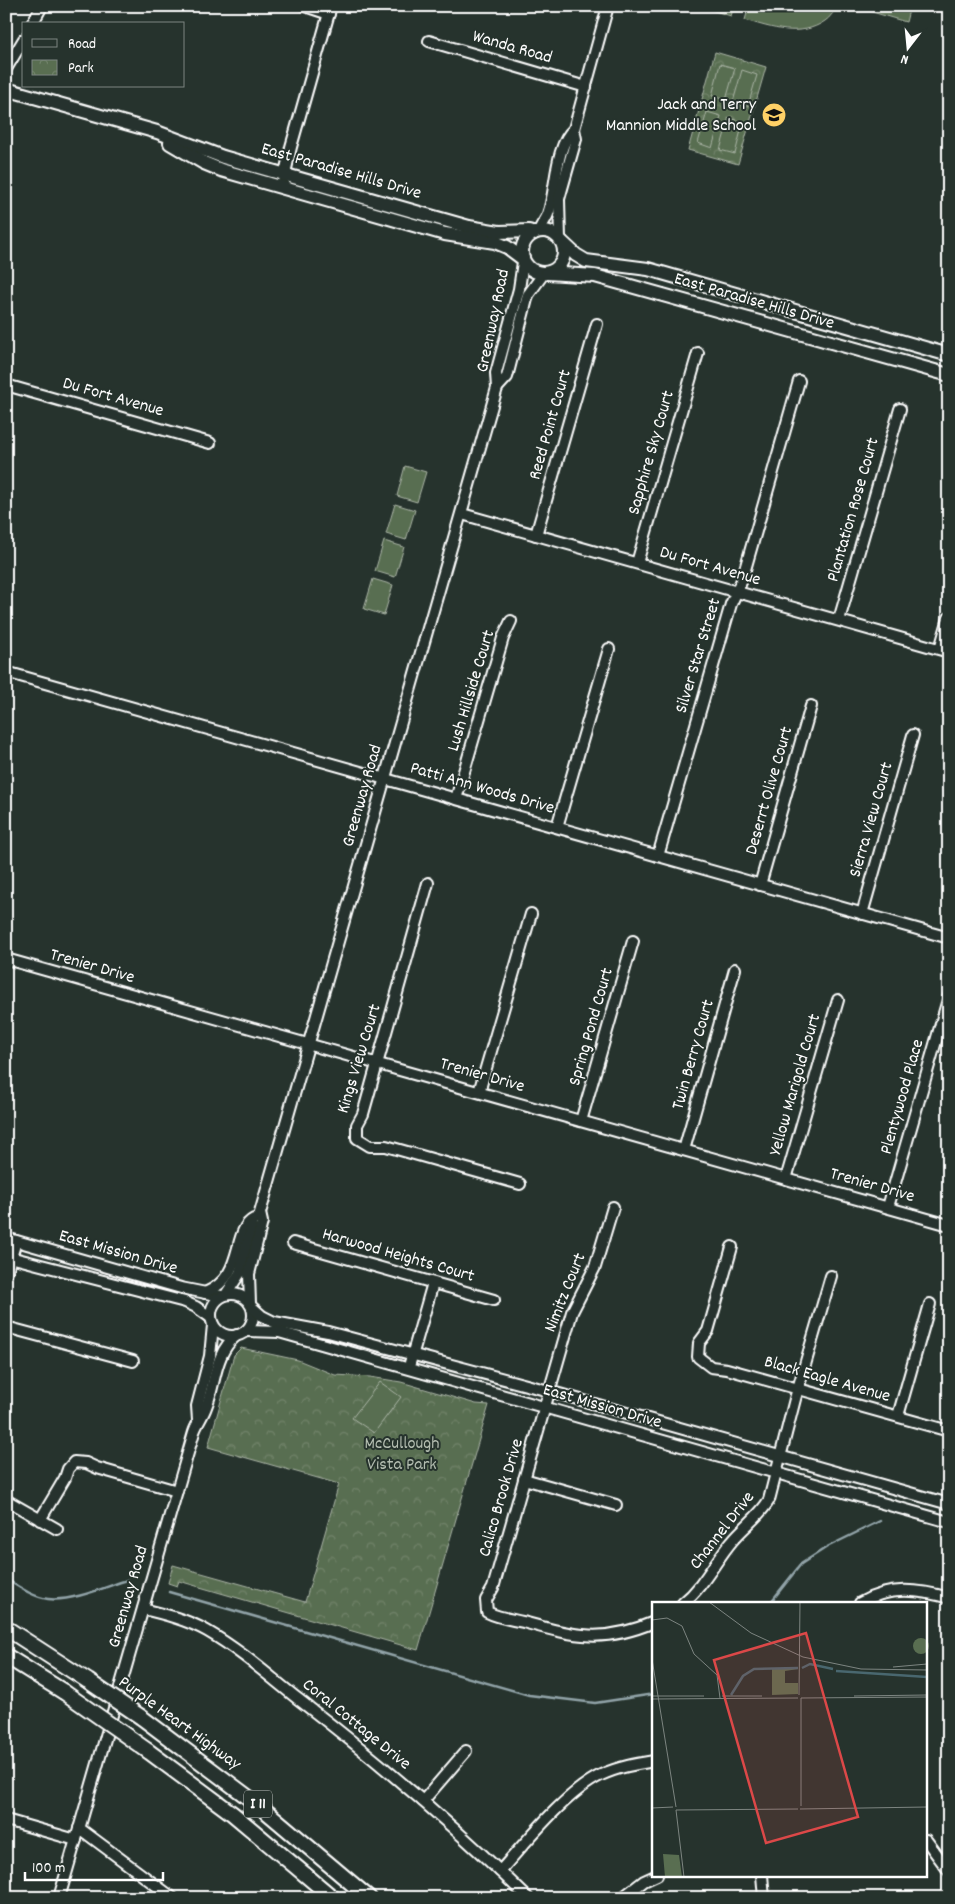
<svg xmlns="http://www.w3.org/2000/svg" width="955" height="1904" font-family="Dekko,sans-serif">
  <style>
    .park { fill: url(#park-crowns); stroke: #acb6a8 }
    .pitch { fill: #596e51; stroke: #acb6a8 }
    .lines { fill: none; stroke-linecap: round; stroke-linejoin: round }
    .stream { stroke: #92a4a9; stroke-width: 2.5 }
    .minor-casing { stroke: #fff; stroke-width: 14 }
    .major-casing { stroke: #fff; stroke-width: 16 }
    .highway-casing { stroke: #fff; stroke-width: 18 }
    .minor { stroke: #26332d; stroke-width: 10 }
    .major { stroke: #26332d; stroke-width: 12 }
    .highway { stroke: #26332d; stroke-width: 14 }
    .highway-bridge-casing { stroke: #fff; stroke-width: 18; stroke-linecap: butt }
    .highway-bridge { stroke: #26332d; stroke-width: 14 }
    .labels { text-anchor: middle; dominant-baseline: central; stroke-width: 4; stroke-linejoin: round; paint-order: stroke }
    .shield { fill: #26332d; stroke: #bec2c0; stroke-width: 1 }
    .shield-label { font-size: 16px; font-weight: bold; fill: #fff }
    .street-label { font-size: 18px; fill: #fff; stroke: #26332d }
    .poi-label { font-size: 18px; fill: #fff; stroke: #26332d; text-anchor: end }
    .park-label { font-size: 18px; fill: #b4beb1; stroke: #26332d }
    .inset-river { fill: none; stroke: #49676f; stroke-width: 2.5 }
    .inset-road { fill: none; stroke: #7d8581; stroke-width: 1 }
    .view { fill: #dc4848; fill-opacity: 0.15; stroke: #dc4848; stroke-width: 2.5 }
    .inset-edge { fill: none; stroke: #fff; stroke-width: 2.5 }
  </style>
  <defs>
    <pattern id="park-crowns" width="20" height="18" patternUnits="userSpaceOnUse" patternTransform="scale(1.25)"><rect width="20" height="18" fill="#596e51"/><path d="M2 6a3 3 0 1 1 6 0M12 15a3 3 0 1 1 6 0" fill="none" stroke="#72846b"/></pattern>
  </defs>
  <rect width="100%" height="100%" fill="#26332d"/>
  <filter id="ink" filterUnits="userSpaceOnUse"><feTurbulence type="fractalNoise" baseFrequency=".02" numOctaves="2"/><feDisplacementMap in="SourceGraphic" scale="10" xChannelSelector="R" yChannelSelector="G"/><feConvolveMatrix kernelMatrix="1 2 1 2 8 2 1 2 1" color-interpolation-filters="sRGB"/></filter>
  <g filter="url(#ink)">
    <!-- park -->
    <g class="park">
      <path d="M715 52 766 67 738 164 688 150Z"/>
      <path d="M241 1348 298 1360 335 1375 370 1377 401 1382 476 1404 489 1405 418 1650 179 1581 177 1586 168 1583 173 1565 305 1602 339 1484 208 1447 234 1355Z"/>
    </g>
    <!-- pitch -->
    <g class="pitch">
      <path d="M698 6H734L731 16Z"/>
      <path d="M749 6H838C834 11 830 18 825 21 801 38 771 28 745 20Z"/>
      <path d="M863 6H910L906 22 862 9Z"/>
      <path d="M720 64 735 68 726 100 712 96Z"/>
      <path d="M742 70 757 75 748 106 733 102Z"/>
      <path d="M707 112 721 116 712 148 698 143Z"/>
      <path d="M729 118 743 122 735 154 720 150Z"/>
      <path d="M405 466 426 472 417 502 397 496Z"/>
      <path d="M395 504 415 510 406 540 386 534Z"/>
      <path d="M384 541 404 547 395 577 375 571Z"/>
      <path d="M373 579 393 585 384 615 364 609Z"/>
      <path d="M380 1382 401 1397 374 1433 352 1418Z"/>
    </g>
    <g class="lines">
      <!-- stream -->
      <g class="stream">
        <path d="M6 1579C19 1587 33 1597 48 1599 72 1602 105 1587 127 1580"/>
        <path d="M169 1592 529 1695 595 1703 654 1694"/>
        <path d="M770 1603 801 1564 827 1547 880 1521"/>
      </g>
      <defs>
        <g id="minor">
          <path d="M305 6 329 14"/>
          <path d="M32 24 42 6"/>
          <path d="M429 41 586 87"/>
          <path d="M6 69 24 39"/>
          <path d="M283 182 291 147 331 6"/>
          <path d="M539 231C541 225 546 220 548 214 557 190 554 147 574 129"/>
          <path d="M560 239 559 199 576 139 574 129 608 6"/>
          <path d="M6 385 210 443"/>
          <path d="M497 388 507 377 528 295 544 273"/>
          <path d="M462 514 949 652"/>
          <path d="M536 535 597 324"/>
          <path d="M637 563 698 353"/>
          <path d="M839 620 900 409"/>
          <path d="M940 649 949 618"/>
          <path d="M6 672 949 938"/>
          <path d="M456 799 503 638 511 621"/>
          <path d="M557 827 609 649"/>
          <path d="M658 856 731 604 742 580 799 381"/>
          <path d="M428 883 363 1114 357 1125V1138L370 1146H386L520 1184"/>
          <path d="M760 885 811 706"/>
          <path d="M862 914 913 735"/>
          <path d="M6 959 949 1225"/>
          <path d="M479 1092 531 914"/>
          <path d="M581 1121 633 941"/>
          <path d="M684 1150 735 969"/>
          <path d="M786 1179 838 1000"/>
          <path d="M613 1207 595 1267 572 1312 493 1588 486 1600 487 1612C499 1618 510 1619 523 1622 575 1636 602 1644 654 1622"/>
          <path d="M888 1207 949 996"/>
          <path d="M6 1238 181 1288 221 1296"/>
          <path d="M293 1243 494 1300"/>
          <path d="M732 1247 708 1331 699 1343 698 1357 711 1367 727 1369 949 1431"/>
          <path d="M6 1256 185 1302 196 1307 210 1317"/>
          <path d="M6 1274 16 1241"/>
          <path d="M205 1293C246 1276 231 1231 254 1219"/>
          <path d="M227 1293 240 1273 252 1226"/>
          <circle cx="232" cy="1315" r="21"/>
          <path d="M250 1304 249 1274 262 1222 260 1213 497 388 496 373 519 289 523 262"/>
          <path d="M253 1308 262 1316 274 1322 328 1332 549 1391 949 1504"/>
          <path d="M6 1327 133 1361"/>
          <path d="M246 1331 279 1332 949 1522"/>
          <path d="M410 1363 433 1283"/>
          <path d="M898 1416 930 1304"/>
          <path d="M198 1420 197 1406 210 1356 213 1325"/>
          <path d="M524 1479 616 1505"/>
          <path d="M6 1500 57 1529"/>
          <path d="M40 1520 65 1478 68 1469 74 1462 86 1463 97 1468 177 1491"/>
          <path d="M683 1603C704 1586 715 1561 732 1541 744 1526 760 1516 769 1500L795 1399 831 1276"/>
          <path d="M860 1603C889 1586 918 1589 949 1598"/>
          <path d="M143 1609C164 1614 188 1620 207 1631 240 1650 269 1676 298 1699 379 1761 455 1827 528 1898"/>
          <path d="M423 1801 466 1751"/>
          <path d="M6 1820 76 1840"/>
          <path d="M79 1828 173 1898"/>
          <path d="M926 1840 949 1871"/>
          <path d="M500 1871C527 1841 566 1792 601 1775 618 1767 636 1764 654 1761"/>
          <path d="M762 1875 764 1898"/>
          <path d="M59 1898 194 1432C197 1423 203 1416 206 1407 216 1383 214 1353 237 1335"/>
          <path d="M622 1898 644 1881 657 1875"/>
        </g>
        <g id="major">
          <path d="M6 89 157 132 223 157 469 227 499 232 529 231 534 233"/>
          <path d="M170 143 204 163 221 170 445 234 495 242 507 247 523 259"/>
          <circle cx="543" cy="252" r="21"/>
          <path d="M561 241 576 255 586 261 648 269 949 355"/>
          <path d="M547 273 595 276 949 375"/>
        </g>
        <g id="highway">
          <path d="M6 1628 88 1681"/>
          <path d="M6 1656 64 1692"/>
          <path d="M141 1717 261 1807 369 1898"/>
          <path d="M148 1751 233 1814 333 1898"/>
        </g>
      </defs>
      <!-- minor casing -->
      <use href="#minor" class="minor-casing"/>
      <!-- major casing -->
      <use href="#major" class="major-casing"/>
      <!-- highway casing -->
      <use href="#highway" class="highway-casing"/>
      <!-- minor -->
      <use href="#minor" class="minor"/>
      <!-- major -->
      <use href="#major" class="major"/>
      <!-- highway -->
      <use href="#highway" class="highway"/>
      <defs>
        <g id="highway-bridge">
          <path d="M88 1681 141 1717"/>
          <path d="M64 1692 148 1751"/>
        </g>
      </defs>
      <!-- highway-bridge casing -->
      <use href="#highway-bridge" class="highway-bridge-casing"/>
      <!-- highway-bridge -->
      <use href="#highway-bridge" class="highway-bridge"/>
    </g>
  </g>
  <!-- icons -->
  <defs>
    <symbol id="school-disc" viewBox="-11 -11 22 22"><circle r="9.5" fill="#ffd166" stroke="#26332d"/><path d="M0-5L7-2L0 1L-7-2ZM-4 1L0 2.5L4 1V4Q0 6-4 4Z" fill="#111"/></symbol>
  </defs>
  <g fill-rule="evenodd">
    <use href="#school-disc" x="760" y="101" width="28" height="28"/>
  </g>
  <g class="labels">
    <!-- shield labels -->
    <rect class="shield" x="244" y="1790.5" width="28" height="27" rx="4"/>
    <g class="shield-label">
      <text x="258" y="1804">I 11</text>
    </g>
    <!-- street labels -->
    <g class="street-label">
      <text transform="translate(512 48) rotate(16)">Wanda Road</text>
      <text transform="translate(341 172) rotate(16)">East Paradise Hills Drive</text>
      <text transform="translate(754 302) rotate(16)">East Paradise Hills Drive</text>
      <text transform="translate(494 321) rotate(-78)">Greenway Road</text>
      <text transform="translate(113 398) rotate(16)">Du Fort Avenue</text>
      <text transform="translate(551 425) rotate(-74)">Reed Point Court</text>
      <text transform="translate(652 453) rotate(-74)">Sapphire Sky Court</text>
      <text transform="translate(854 510) rotate(-74)">Plantation Rose Court</text>
      <text transform="translate(710 567) rotate(16)">Du Fort Avenue</text>
      <text transform="translate(699 656) rotate(-73)">Silver Star Street</text>
      <text transform="translate(472 691) rotate(-73)">Lush Hillside Court</text>
      <text transform="translate(482 789) rotate(16)">Patti Ann Woods Drive</text>
      <text transform="translate(770 791) rotate(-74)">Deserrt Olive Court</text>
      <text transform="translate(363 796) rotate(-74)">Greenway Road</text>
      <text transform="translate(872 820) rotate(-74)">Sierra View Court</text>
      <text transform="translate(92 967) rotate(16)">Trenier Drive</text>
      <text transform="translate(592 1027) rotate(-74)">Spring Pond Court</text>
      <text transform="translate(694 1055) rotate(-74)">Twin Berry Court</text>
      <text transform="translate(360 1059) rotate(-73)">Kings View Court</text>
      <text transform="translate(482 1076) rotate(16)">Trenier Drive</text>
      <text transform="translate(796 1085) rotate(-74)">Yellow Marigold Court</text>
      <text transform="translate(903 1097) rotate(-74)">Plentywood Place</text>
      <text transform="translate(872 1186) rotate(16)">Trenier Drive</text>
      <text transform="translate(118 1253) rotate(16)">East Mission Drive</text>
      <text transform="translate(398 1256) rotate(16)">Harwood Heights Court</text>
      <text transform="translate(566 1293) rotate(-68)">Nimitz Court</text>
      <text transform="translate(827 1380) rotate(16)">Black Eagle Avenue</text>
      <text transform="translate(602 1407) rotate(16)">East Mission Drive</text>
      <text transform="translate(502 1498) rotate(-74)">Calico Brook Drive</text>
      <text transform="translate(723 1531) rotate(-52)">Channel Drive</text>
      <text transform="translate(129 1597) rotate(-74)">Greenway Road</text>
      <text transform="translate(179 1724) rotate(36)">Purple Heart Highway</text>
      <text transform="translate(356 1725) rotate(39)">Coral Cottage Drive</text>
    </g>
    <!-- poi labels -->
    <g class="poi-label">
      <text x="756" y="105">Jack and Terry<tspan x="756" dy="21">Mannion Middle School</tspan></text>
    </g>
    <!-- park labels -->
    <g class="park-label">
      <text x="402" y="1444">McCullough<tspan x="402" dy="21">Vista Park</tspan></text>
    </g>
  </g>
  <!-- overview -->
  <g transform="translate(652 1602)">
    <rect width="275" height="275" fill="#26332d"/>
    <path d="M120 67H146L133 69V81H146V92L120 93ZM11 252 27 253 30 275H13Z" fill="#596e51"/>
    <path d="M261 44a8 8 0 1 1 16 0a8 8 0 1 1-16 0Z" fill="#596e51"/>
    <path class="inset-river" d="M150 66 158 62 181 67M184 69 275 75M79 93 91 74 102 67 146 66"/>
    <path class="inset-road" d="M57 0 99 31 151 55 209 67 275 68M0 18 15 16 30 24 42 52 65 73 68 96M0 57 24 205M241 65 275 62M147 93 148 0M0 94H52M70 94H110M202 94 275 93M149 96 275 95M149 96V204M0 97 146 96M0 206 21 205M148 207 275 205M24 208 32 275M24 208 146 207"/>
    <path class="view" d="M154 31 206 215 114 241 62 58Z"/>
    <rect width="275" height="275" class="inset-edge"/>
  </g>
  <!-- margin -->
  <rect width="955" height="1904" fill="none" stroke="#26332d" stroke-width="25"/>
  <rect x="12" y="12" width="930" height="1879" fill="none" stroke="#fff" stroke-width="2" filter="url(#ink)"/>
  <!-- legend -->
  <rect x="22" y="22" width="162" height="65" fill="#26332d" stroke="#7d8581"/>
  <rect x="32" y="39" width="25" height="8" fill="#26332d" stroke="#7d8581"/>
  <text x="68" y="48" font-size="15" fill="#ffffff">Road</text>
  <rect x="32" y="60" width="25" height="15" fill="url(#park-crowns)" stroke="#7d8581"/>
  <text x="68" y="72" font-size="15" fill="#ffffff">Park</text>
  <!-- north arrow -->
  <g transform="translate(908 48) rotate(196)" stroke="#26332d" stroke-width="4" paint-order="stroke">
  <path d="M0-4L9 19L0 12L-9 19Z" fill="#ffffff"/>
  <text y="-8" font-size="14" font-weight="bold" text-anchor="middle" fill="#ffffff">N</text>
  </g>
  <!-- scale -->
  <path d="M25 1872v8h138v-8" fill="none" stroke="#ffffff" stroke-width="2.5"/>
  <text x="32" y="1872" font-size="15" fill="#ffffff" stroke="#26332d" stroke-width="4" paint-order="stroke">100 m</text>
</svg>
